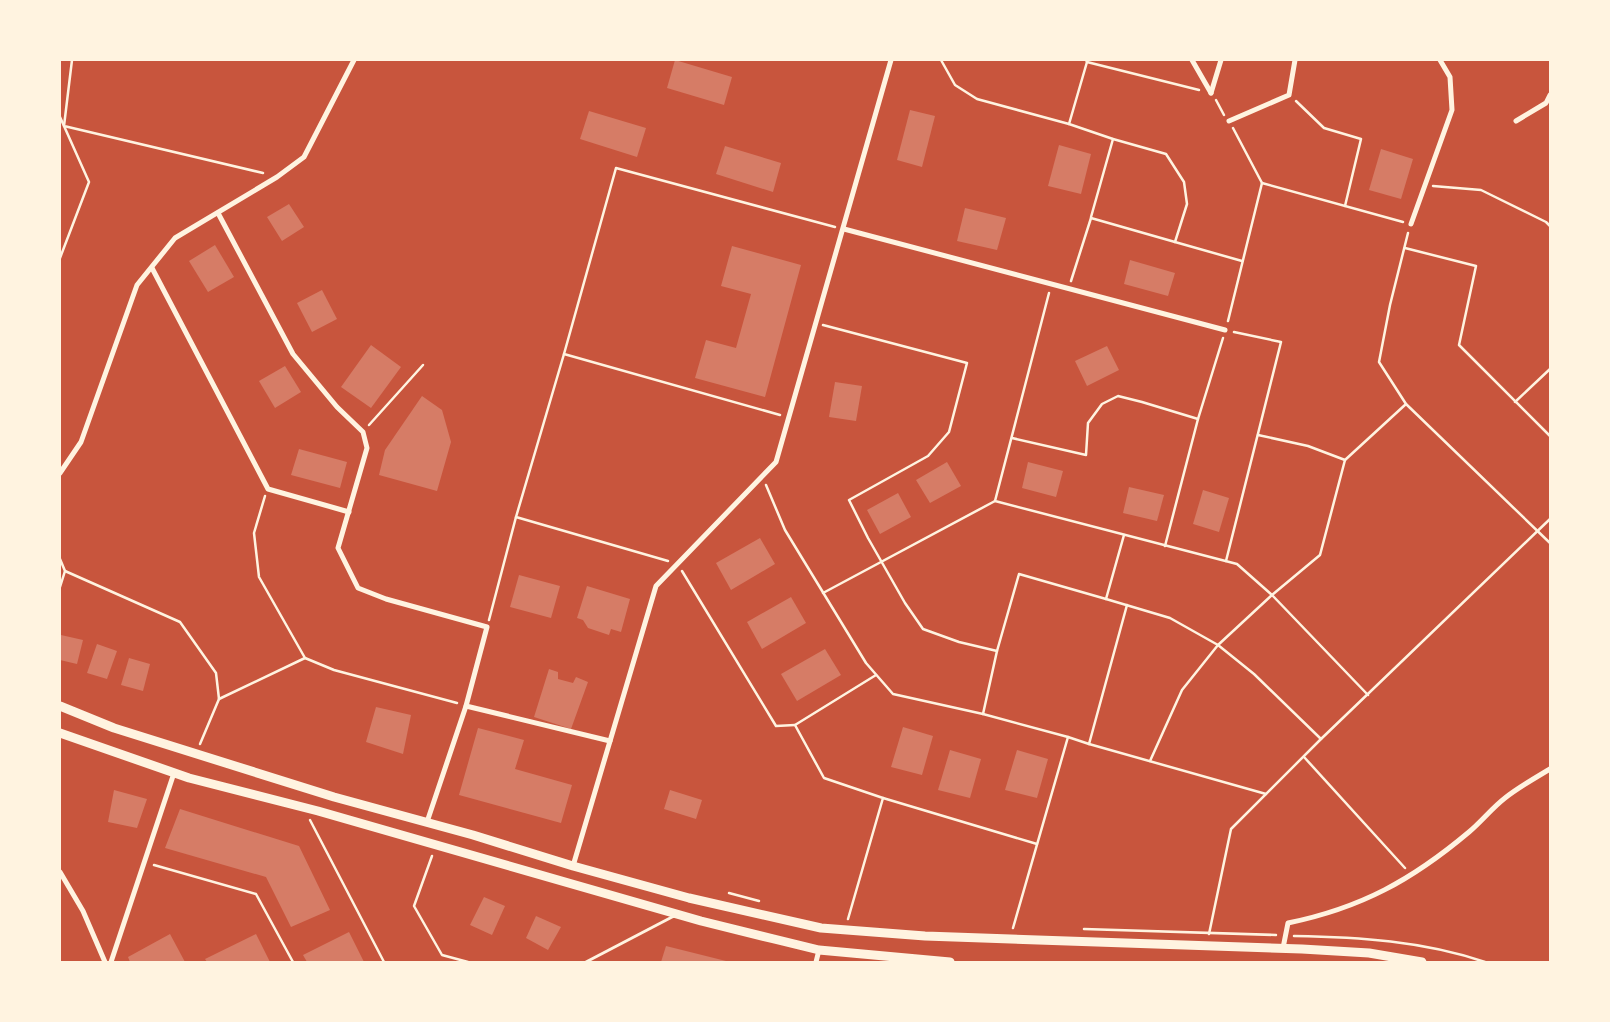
<svg xmlns="http://www.w3.org/2000/svg" width="1610" height="1022" font-family="'Titillium Web',sans-serif">
  <style>
    .building { fill: #d67c66 }
    .lines { fill: none; stroke-linecap: round; stroke-linejoin: round }
    .path { stroke: #fff3e0; stroke-width: 2.5 }
    .service { stroke: #fff3e0; stroke-width: 3 }
    .minor { stroke: #fff3e0; stroke-width: 5 }
    .secondary { stroke: #fff3e0; stroke-width: 9 }
  </style>
  <rect width="100%" height="100%" fill="#c8553d"/>
  <!-- building -->
  <g class="building">
    <path d="M675 60 732 77 724 105 667 88Z"/>
    <path d="M910 110 935 116 922 167 897 160Z"/>
    <path d="M589 111 646 128 637 157 580 139Z"/>
    <path d="M1059 145 1091 154 1081 194 1048 186Z"/>
    <path d="M725 146 781 163 773 192 716 174Z"/>
    <path d="M1381 149 1413 159 1401 199 1369 190Z"/>
    <path d="M289 204 304 227 282 241 267 217Z"/>
    <path d="M965 208 1006 218 997 250 957 241Z"/>
    <path d="M215 245 234 277 208 292 189 261Z"/>
    <path d="M732 246 801 265 765 397 695 378 706 340 736 348 751 294 721 286Z"/>
    <path d="M1130 260 1175 273 1168 296 1124 284Z"/>
    <path d="M322 290 337 319 312 332 297 303Z"/>
    <path d="M371 345 401 367 371 408 341 387Z"/>
    <path d="M1107 346 1119 370 1087 386 1075 361Z"/>
    <path d="M285 366 301 392 275 408 259 381Z"/>
    <path d="M835 382 862 386 856 421 829 417Z"/>
    <path d="M422 396 442 410 451 442 437 491 379 475 385 450Z"/>
    <path d="M299 449 347 462 340 488 291 475Z"/>
    <path d="M947 462 961 486 930 503 916 480Z"/>
    <path d="M1028 462 1063 471 1056 497 1022 488Z"/>
    <path d="M1129 487 1164 495 1157 521 1123 513Z"/>
    <path d="M1203 490 1229 498 1219 532 1193 524Z"/>
    <path d="M898 493 911 517 880 534 867 510Z"/>
    <path d="M760 538 775 564 731 590 716 563Z"/>
    <path d="M519 575 560 586 551 618 510 607Z"/>
    <path d="M587 586 630 599 621 632 611 629 609 635 588 628 583 620 577 618Z"/>
    <path d="M791 597 806 623 762 649 747 622Z"/>
    <path d="M61 635 83 640 77 664 60 660Z"/>
    <path d="M97 644 117 651 107 679 87 673Z"/>
    <path d="M825 649 841 675 797 701 781 674Z"/>
    <path d="M129 658 150 664 143 691 121 685Z"/>
    <path d="M549 669 558 672V679L573 683 576 677 588 682 571 729 534 717Z"/>
    <path d="M376 707 411 715 403 754 366 742Z"/>
    <path d="M903 727 933 736 922 775 891 767Z"/>
    <path d="M478 728 524 740 515 769 572 785 561 823 459 795Z"/>
    <path d="M950 750 981 759 970 798 938 790Z"/>
    <path d="M1017 750 1048 759 1037 798 1005 790Z"/>
    <path d="M114 790 147 799 137 828 108 822Z"/>
    <path d="M670 790 702 800 696 819 664 809Z"/>
    <path d="M180 809 299 846 330 910 291 927 266 877 165 848Z"/>
    <path d="M484 897 505 906 492 935 470 925Z"/>
    <path d="M536 916 561 927 548 950 526 938Z"/>
    <path d="M349 932 364 962H307L303 955Z"/>
    <path d="M170 934 185 962H130L128 957Z"/>
    <path d="M256 934 270 962H207L205 959Z"/>
    <path d="M666 946 726 961V962H661Z"/>
  </g>
  <g class="lines">
    <!-- path -->
    <g class="path">
      <path d="M72 60 64 126 263 173"/>
      <path d="M941 60 955 85 977 99 1069 124"/>
      <path d="M1086 60 1087 62 1069 124 1113 139 1166 154 1184 182 1187 204 1175 242 1242 261"/>
      <path d="M1087 62 1199 90"/>
      <path d="M1216 100 1224 115"/>
      <path d="M1296 101 1324 128 1361 139 1345 206"/>
      <path d="M60 117 89 182 60 258"/>
      <path d="M1262 183 1403 222"/>
      <path d="M1433 186 1481 190 1546 222 1550 226"/>
      <path d="M1091 217 1113 139"/>
      <path d="M1408 233 1390 305 1379 362 1406 404 1550 543"/>
      <path d="M1405 248 1476 266 1459 345 1550 436"/>
      <path d="M1071 281 1091 218 1175 242"/>
      <path d="M1049 293 995 501 1237 564 1272 595 1368 695"/>
      <path d="M1228 321 1262 183 1233 128"/>
      <path d="M823 325 967 363 949 432 928 456 849 500 868 538 905 603 923 629 959 642 997 651 983 714"/>
      <path d="M564 354 516 517 668 561"/>
      <path d="M1515 402 1550 369"/>
      <path d="M780 415 564 354 616 168 835 227"/>
      <path d="M369 425 423 365"/>
      <path d="M1258 435 1308 446 1345 460"/>
      <path d="M1012 438 1086 455 1088 423 1102 404 1118 396 1142 402 1198 419 1223 338"/>
      <path d="M766 485 785 530 866 663 893 694 983 714 1068 737 1013 928"/>
      <path d="M265 496 254 533 259 577 305 658 334 670 457 703"/>
      <path d="M1165 546 1198 419"/>
      <path d="M60 559 65 571 180 622 216 673 219 699 200 744"/>
      <path d="M1226 561 1281 342 1234 332"/>
      <path d="M682 571 776 726 795 725"/>
      <path d="M60 587 65 571"/>
      <path d="M823 593 995 501"/>
      <path d="M1106 599 1170 618 1218 645 1254 674 1321 739"/>
      <path d="M489 620 516 517"/>
      <path d="M997 651 1019 574 1106 599 1124 535"/>
      <path d="M219 699 305 658"/>
      <path d="M1068 737 1089 744 1127 605"/>
      <path d="M1089 744 1266 794"/>
      <path d="M1304 757 1405 868"/>
      <path d="M1150 761 1182 690 1218 645 1272 595 1320 555 1345 460 1406 404"/>
      <path d="M883 798 1037 844"/>
      <path d="M310 820 384 962"/>
      <path d="M432 856 414 906 442 955 468 962"/>
      <path d="M154 865 256 894 293 962"/>
      <path d="M729 893 759 901"/>
      <path d="M848 919 883 798 824 778 795 725 876 675"/>
      <path d="M1084 929 1276 935"/>
      <path d="M1209 934 1231 829 1321 739 1550 519"/>
      <path d="M1294 936C1358 937 1424 941 1485 962"/>
    </g>
    <!-- service -->
    <path class="service" d="M586 962 674 916"/>
    <!-- minor -->
    <g class="minor">
      <path d="M1192 60 1211 93"/>
      <path d="M1211 93 1221 60"/>
      <path d="M1229 121 1289 95 1295 60"/>
      <path d="M1516 121 1546 103 1550 95"/>
      <path d="M218 213 293 354 337 407 363 432 367 448 338 548 358 588 386 599 487 627 466 706 427 822"/>
      <path d="M1411 224 1452 110 1450 77 1440 60"/>
      <path d="M844 229 1225 330"/>
      <path d="M152 268 268 489 349 512"/>
      <path d="M60 473 81 442 137 285 175 238 277 177 304 157 354 60"/>
      <path d="M466 706 610 741"/>
      <path d="M573 866 656 586 776 462 891 60"/>
      <path d="M60 872 83 911 105 962"/>
      <path d="M1283 948 1288 923C1361 908 1412 880 1469 832 1482 821 1492 808 1505 798 1519 787 1535 778 1550 769"/>
      <path d="M111 962 174 773"/>
      <path d="M816 962 819 950"/>
    </g>
    <!-- secondary -->
    <g class="secondary">
      <path d="M60 706 114 728 334 797 473 835 573 866 689 898 821 928 925 936 1302 949 1369 953 1422 962"/>
      <path d="M60 733 189 778 318 811 701 921 774 939 819 950 950 962"/>
    </g>
  </g>
  <!-- border -->
  <rect width="1610" height="1022" fill="none" stroke="#fff3e0" stroke-width="122"/>
</svg>
